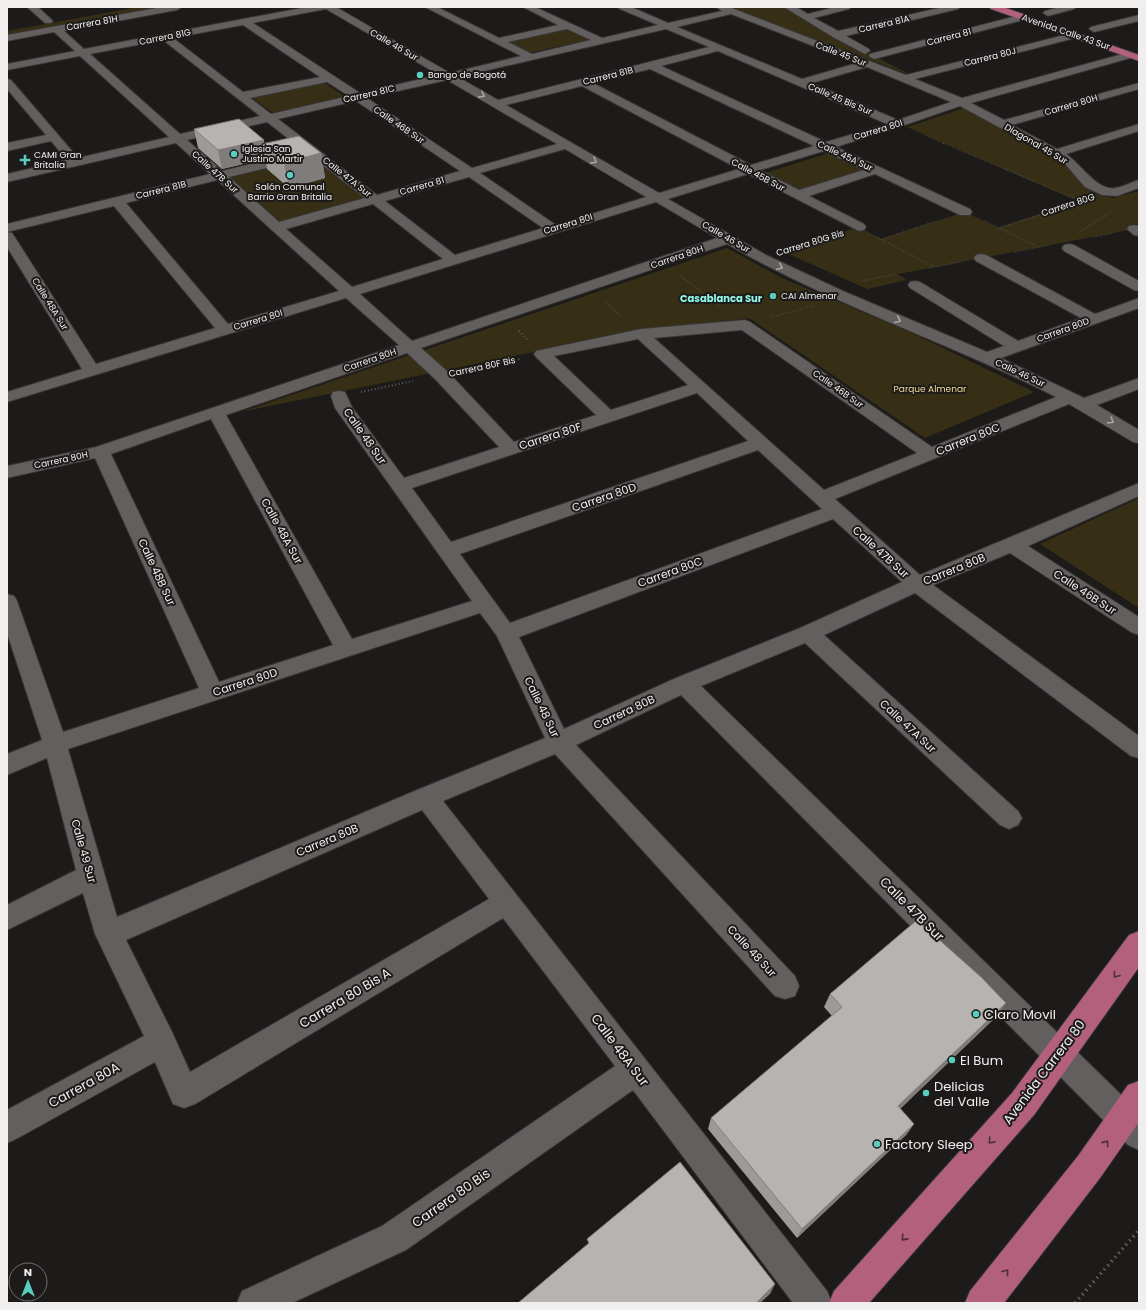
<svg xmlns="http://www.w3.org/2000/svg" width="1146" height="1310" font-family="Poppins,sans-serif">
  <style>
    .green { fill: #372f15 }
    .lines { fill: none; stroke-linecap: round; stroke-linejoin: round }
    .minor-casing { stroke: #363534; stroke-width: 2 }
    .major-casing { stroke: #363534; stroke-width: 2 }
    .path-far3 { stroke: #636060; stroke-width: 1; stroke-dasharray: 0.5 1.5; stroke-linecap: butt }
    .path-far2 { stroke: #636060; stroke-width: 1.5; stroke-dasharray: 0.5 2; stroke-linecap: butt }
    .path-far1 { stroke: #636060; stroke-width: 2; stroke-dasharray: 1 2.5; stroke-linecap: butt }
    .path { stroke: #636060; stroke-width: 3.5; stroke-dasharray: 1.5 4; stroke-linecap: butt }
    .minor { fill: #625f5e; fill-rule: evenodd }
    .major { fill: #b3607d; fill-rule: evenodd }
    .wall { fill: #9d9a98 }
    .shaded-wall { fill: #7f7d7c }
    .building { fill: #b6b3b1; stroke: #7f7d7c }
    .oneway { stroke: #a9a7a6 }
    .oneway2 { stroke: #4a2f38 }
    .poi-dot { fill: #59cebe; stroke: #1d1a1a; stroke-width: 1.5 }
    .labels { text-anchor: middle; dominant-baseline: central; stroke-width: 4; stroke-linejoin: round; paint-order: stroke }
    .far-street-label { font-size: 9px; fill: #f0efee; stroke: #1d1a1a }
    .far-poi-label { font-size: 9px; fill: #f0efee; stroke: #1d1a1a; text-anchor: start }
    .far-park-label { font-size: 9px; fill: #f1da96; stroke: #1d1a1a }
    .far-neighbourhood-label { font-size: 10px; font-weight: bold; fill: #91f9e9; stroke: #1d1a1a }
    .street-label { font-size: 11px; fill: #f0efee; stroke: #1d1a1a }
    .near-street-label { font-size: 13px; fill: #f0efee; stroke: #1d1a1a }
    .near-poi-label { font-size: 13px; fill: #f0efee; stroke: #1d1a1a; text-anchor: start }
  </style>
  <rect width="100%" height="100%" fill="#1d1a1a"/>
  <!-- green -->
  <g class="green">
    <path d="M138 7H164L7 36V31Z"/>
    <path d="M729 7H789L874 56 913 76Z"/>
    <path d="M566 28 589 40 528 53 505 42Z"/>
    <path d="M323 82 345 97 273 113 252 98Z"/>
    <path d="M964 108 1049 153 1059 160 1095 194 1113 198 1139 191V223L1126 226 1134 229 898 274 907 280 867 289 782 251 859 227 881 239 965 212 998 228 1079 201 907 127Z"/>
    <path d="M829 153 867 171 801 192 765 173Z"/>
    <path d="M311 156 368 199 281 223 228 177Z"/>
    <path d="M727 248 782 278 914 334 1034 392 925 438 749 318 632 332 241 412Z"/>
    <path d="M1139 498V608L1040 544Z"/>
  </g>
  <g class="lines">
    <defs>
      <g id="minor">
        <path d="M27 7H38L53 21 51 23H45Z"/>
        <path d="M162 7H182L177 10 64 31 84 49 307 7H336L450 73 521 56 425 7H437L499 38 558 25 523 7H535L602 38 658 25 620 9 618 7H631L668 23 722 11 716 7H729L906 75 1076 32 1081 35 1079 37 915 79 962 98 1126 53H1134L1135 55 1134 57 971 103 1004 120 1139 83V89L1012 125 1057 149 1139 124V131L1066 154C1080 163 1097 191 1115 188 1123 187 1131 182 1139 180V188L1117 196 1102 195 1085 187 1066 165 1052 156 960 106 902 126 836 147 970 209 972 212 970 215H960L875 174 809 196 864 224 866 227 864 230 859 231 748 174 668 199 766 255 843 291 987 352 1004 346 910 288 908 285 910 282 915 281 920 282 1018 341 1081 318 976 261 974 258 976 255 981 254 986 255 1095 314 1139 298V308L1001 358 1084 398 1139 378V389L1097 405 1139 430V443L1133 442 1069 404 835 499 920 575 1139 483V496L1028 546 1139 617V635L1131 632 1010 553 933 585 1139 736V758L1131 756 915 593 824 635 1018 811 1022 818 1018 825 1009 829 1000 825 805 643 701 686 1139 1112V1150L1128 1145 681 695 576 745 795 976 799 986 795 996 785 999 775 996 555 754 443 801 827 1291 832 1303H793L633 1090 406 1250 292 1303H237L242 1291 382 1226 615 1066 503 918 195 1104 184 1108 173 1104 155 1062 18 1138 7 1143V1110L144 1036 95 934 83 893 7 930V905L76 870 47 758 7 775V754L42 740 7 633V594L14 596 17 601 63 732 199 688 95 458 7 478V466L96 447 399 345 346 298 7 402V392L82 369 7 247V224L210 174 176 143 7 182V174L67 160 51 141 7 151V143L46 135 7 89V79L11 80 78 158 169 137 80 56 7 70V64L75 51 54 32 7 41V35ZM326 9 439 75 360 93 253 23ZM731 14 857 63 802 79 677 27ZM243 25 320 77 243 92 173 38ZM567 29 591 40 532 54 508 42ZM666 29 709 47 498 100 458 77ZM163 40 260 116 180 134 90 54ZM718 51 887 124 826 142 661 66ZM867 67 951 102 898 120 812 83ZM650 69 814 146 751 165 593 83ZM447 80 557 144 472 168 367 98ZM327 82 349 96 271 114 250 98ZM582 86 739 169 659 193 506 105ZM356 101 460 171 377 195 278 119ZM267 122 365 198 279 222 229 177 300 160 302 157 300 154 296 153 222 171 187 140ZM565 149 646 197 556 225 480 173ZM824 151 864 170 799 190 760 170ZM469 177 543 228 455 255 385 201ZM217 180 339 291 228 324 126 203ZM656 202 717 238 412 341 360 294ZM373 204 443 259 352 287 286 229ZM114 206 215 328 96 364 14 236 12 233 7 232ZM727 244C832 305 948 342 1056 397L932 447 750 322 745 320 641 329 536 351 534 354 536 357 596 415 514 442 447 371 421 348ZM742 330 917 453 824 490 654 338ZM638 339 688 385 611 410 554 356ZM407 353 435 379 499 447 404 478 352 407 345 392 339 391 333 392 331 396 335 408 472 601 352 639 226 415ZM697 393 748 441 451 542 412 488ZM211 419 333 645 219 682 111 454ZM758 450 822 509 510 623 460 554ZM833 519 902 582 800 628 676 678 564 729 519 637ZM480 613 497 636 545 738 417 790 117 917 68 749ZM422 810 489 899 190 1072 172 1032 126 940Z"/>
        <path d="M784 7H796L808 14 835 7H851L849 9 814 18 838 31 943 7H960L958 9 846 36 869 49 870 51 865 54 833 37Z"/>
        <path d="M1060 7H1076L1074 9 1048 16 1043 13 1045 11Z"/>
        <path d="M1024 14 1029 17 1027 19 874 59 869 56 870 54Z"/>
        <path d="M1139 15V21L1094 32 1089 29 1091 27Z"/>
        <path d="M1134 225 1139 226V236L1134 235 1127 229 1129 226Z"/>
        <path d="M1069 244 1074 245 1139 281V291L1134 290 1064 251 1062 248 1064 245Z"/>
      </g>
      <g id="major">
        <path d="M989 7H1003L1139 55V61L991 9Z"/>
        <path d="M1139 931V967L1034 1115 869 1303H829L834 1291 1012 1093 1129 935Z"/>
        <path d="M1139 1081V1122L1100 1178 1004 1303H965L970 1291 1078 1156 1128 1085Z"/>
      </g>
    </defs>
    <!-- minor casing -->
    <use href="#minor" class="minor-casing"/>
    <!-- major casing -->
    <use href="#major" class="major-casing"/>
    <!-- path-far3 -->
    <path class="path-far3" d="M925 135 945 144"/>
    <!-- path-far2 -->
    <g class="path-far2">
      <path d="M943 143 1073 198"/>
      <path d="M985 221 1038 247"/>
      <path d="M999 228 1078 202"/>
      <path d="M1081 231 1111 212"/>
      <path d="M877 237 934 267"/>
      <path d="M1094 237 1113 233"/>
      <path d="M882 239 936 221"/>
      <path d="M790 249 833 235"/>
      <path d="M1015 252 1050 245"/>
      <path d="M929 268 961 262"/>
      <path d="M681 276 720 306"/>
      <path d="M862 281 896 274"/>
      <path d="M606 302 621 317"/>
      <path d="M771 317 813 306"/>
    </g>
    <!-- path-far1 -->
    <g class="path-far1">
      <path d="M519 331 528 340"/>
      <path d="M467 370 521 359"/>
      <path d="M361 392 413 381"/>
    </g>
    <!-- path -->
    <path class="path" d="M1075 1303 1139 1230"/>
    <!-- minor -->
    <use href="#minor" class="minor"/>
    <!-- major -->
    <use href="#major" class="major"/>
  </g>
  <!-- wall -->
  <g class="wall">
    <path d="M194 129 264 144 321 153 325 178 289 188 267 169 265 159 222 169 198 148Z"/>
    <path d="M830 994 997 1016 900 1109 914 1124 906 1135 797 1238 708 1129 711 1118 832 1016 824 1007Z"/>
  </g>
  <!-- shaded-wall -->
  <g class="shaded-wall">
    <path d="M264 140 265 147 262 144 265 159 222 169 218 150Z"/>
    <path d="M321 153 325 178 289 188 284 163Z"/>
    <path d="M1006 1003 997 1016 890 1118 898 1106Z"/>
    <path d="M914 1124 906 1135 797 1238 802 1229Z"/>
    <path d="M775 1284 770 1294 760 1303H756Z"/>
  </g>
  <!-- building -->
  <g class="building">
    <path d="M239 119 264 140 218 150 194 129Z"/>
    <path d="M299 136 321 153 284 163 262 144Z"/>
    <path d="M917 920 981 977 1006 1003 898 1106 914 1124 802 1229 711 1118 842 1007 830 994Z"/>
    <path d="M680 1162 775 1284 756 1303H518L589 1243 587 1239Z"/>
  </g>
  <!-- one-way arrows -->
  <defs><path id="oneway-chevron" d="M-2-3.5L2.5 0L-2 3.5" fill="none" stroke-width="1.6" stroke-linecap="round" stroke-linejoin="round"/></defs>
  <g class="oneway">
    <use href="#oneway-chevron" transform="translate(482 95) rotate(29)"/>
    <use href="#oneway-chevron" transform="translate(594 161) rotate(31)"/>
    <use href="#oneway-chevron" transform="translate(780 267) rotate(25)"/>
    <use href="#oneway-chevron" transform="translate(898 320) rotate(23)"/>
    <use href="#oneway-chevron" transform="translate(1111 421) rotate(32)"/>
  </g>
  <g class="oneway2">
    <use href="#oneway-chevron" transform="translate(1116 975) rotate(127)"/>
    <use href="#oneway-chevron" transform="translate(991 1141) rotate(132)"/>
    <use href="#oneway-chevron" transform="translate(1106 1143) rotate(-55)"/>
    <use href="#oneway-chevron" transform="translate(904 1238) rotate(132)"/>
    <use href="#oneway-chevron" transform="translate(1006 1272) rotate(-52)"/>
  </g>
  <!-- markers -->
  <g class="poi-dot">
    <circle cx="420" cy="75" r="4"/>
    <circle cx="234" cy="154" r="4"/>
    <path d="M23 154h4v4h4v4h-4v4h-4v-4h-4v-4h4z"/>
    <circle cx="290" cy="175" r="4"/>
    <circle cx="773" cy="296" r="4"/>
    <circle cx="976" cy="1014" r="4"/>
    <circle cx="952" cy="1060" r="4"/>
    <circle cx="926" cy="1093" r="4"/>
    <circle cx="877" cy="1144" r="4"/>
  </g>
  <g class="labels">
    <!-- far-street labels -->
    <g class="far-street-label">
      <text transform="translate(92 23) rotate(-10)">Carrera 81H</text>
      <text transform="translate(884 24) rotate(-13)">Carrera 81A</text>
      <text transform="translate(1066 32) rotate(19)">Avenida Calle 43 Sur</text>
      <text transform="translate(165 37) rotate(-11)">Carrera 81G</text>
      <text transform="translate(949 37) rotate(-15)">Carrera 81</text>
      <text transform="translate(394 45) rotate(30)">Calle 46 Sur</text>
      <text transform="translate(841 54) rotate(21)">Calle 45 Sur</text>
      <text transform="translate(990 57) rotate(-14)">Carrera 80J</text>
      <text transform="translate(608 76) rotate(-14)">Carrera 81B</text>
      <text transform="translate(369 94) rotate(-13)">Carrera 81C</text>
      <text transform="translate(840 99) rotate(23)">Calle 45 Bis Sur</text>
      <text transform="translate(1071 105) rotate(-16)">Carrera 80H</text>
      <text transform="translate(399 125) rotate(34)">Calle 46B Sur</text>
      <text transform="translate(878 130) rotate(-17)">Carrera 80I</text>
      <text transform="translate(1036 144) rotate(30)">Diagonal 45 Sur</text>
      <text transform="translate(845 156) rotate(25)">Calle 45A Sur</text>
      <text transform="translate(215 172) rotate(42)">Calle 47B Sur</text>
      <text transform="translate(758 175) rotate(28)">Calle 45B Sur</text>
      <text transform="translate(347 177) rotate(38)">Calle 47A Sur</text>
      <text transform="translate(422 186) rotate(-16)">Carrera 81</text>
      <text transform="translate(161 190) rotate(-14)">Carrera 81B</text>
      <text transform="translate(1068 205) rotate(-18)">Carrera 80G</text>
      <text transform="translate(568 224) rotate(-17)">Carrera 80I</text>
      <text transform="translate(726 237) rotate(30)">Calle 46 Sur</text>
      <text transform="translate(810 243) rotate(-17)">Carrera 80G Bis</text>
      <text transform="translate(677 257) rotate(-19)">Carrera 80H</text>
      <text transform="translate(50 304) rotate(58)">Calle 48A Sur</text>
      <text transform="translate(258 320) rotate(-17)">Carrera 80I</text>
      <text transform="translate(1063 330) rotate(-20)">Carrera 80D</text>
      <text transform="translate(370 360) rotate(-19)">Carrera 80H</text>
      <text transform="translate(482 367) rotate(-12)">Carrera 80F Bis</text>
      <text transform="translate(1020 373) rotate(25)">Calle 46 Sur</text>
      <text transform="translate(838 389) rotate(35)">Calle 46B Sur</text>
      <text transform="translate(61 460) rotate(-12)">Carrera 80H</text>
    </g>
    <!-- far-poi labels -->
    <g class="far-poi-label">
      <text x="428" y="75">Bango de Bogotá</text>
      <text x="242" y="149">Iglesia San<tspan x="242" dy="10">Justino Martir</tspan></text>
      <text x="34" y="155">CAMI Gran<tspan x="34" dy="10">Britalia</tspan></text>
      <text x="290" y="187" text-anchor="middle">Salón Comunal<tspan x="290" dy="10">Barrio Gran Britalia</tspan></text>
      <text x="781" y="296">CAI Almenar</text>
    </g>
    <!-- far-park labels -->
    <g class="far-park-label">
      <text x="930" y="389">Parque Almenar</text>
    </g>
    <!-- far-neighbourhood labels -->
    <g class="far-neighbourhood-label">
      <text x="721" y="298">Casablanca Sur</text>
    </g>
    <!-- street labels -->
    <g class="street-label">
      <text transform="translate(365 436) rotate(55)">Calle 48 Sur</text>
      <text transform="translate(550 436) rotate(-18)">Carrera 80F</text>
      <text transform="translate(968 439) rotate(-22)">Carrera 80C</text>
      <text transform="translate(604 497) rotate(-19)">Carrera 80D</text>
      <text transform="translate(282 531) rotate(61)">Calle 48A Sur</text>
      <text transform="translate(881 552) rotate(42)">Calle 47B Sur</text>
      <text transform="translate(954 569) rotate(-22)">Carrera 80B</text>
      <text transform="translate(157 572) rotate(65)">Calle 48B Sur</text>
      <text transform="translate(670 572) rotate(-20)">Carrera 80C</text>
      <text transform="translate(1085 592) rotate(33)">Calle 46B Sur</text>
      <text transform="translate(245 682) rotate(-18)">Carrera 80D</text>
      <text transform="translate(542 707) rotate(64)">Calle 48 Sur</text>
      <text transform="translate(624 712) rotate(-25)">Carrera 80B</text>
      <text transform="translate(908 726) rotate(43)">Calle 47A Sur</text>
      <text transform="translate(327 840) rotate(-23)">Carrera 80B</text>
      <text transform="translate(84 851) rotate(74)">Calle 49 Sur</text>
      <text transform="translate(752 951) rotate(47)">Calle 48 Sur</text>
    </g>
    <!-- near-street labels -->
    <g class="near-street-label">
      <text transform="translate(912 909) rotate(45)">Calle 47B Sur</text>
      <text transform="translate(345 998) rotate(-31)">Carrera 80 Bis A</text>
      <text transform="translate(620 1050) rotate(53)">Calle 48A Sur</text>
      <text transform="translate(1044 1072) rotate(-53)">Avenida Carrera 80</text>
      <text transform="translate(84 1085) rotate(-29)">Carrera 80A</text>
      <text transform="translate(451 1198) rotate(-35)">Carrera 80 Bis</text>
    </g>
    <!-- near-poi labels -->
    <g class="near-poi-label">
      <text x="984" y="1014">Claro Movil</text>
      <text x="960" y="1060">El Bum</text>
      <text x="934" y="1086">Delicias<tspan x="934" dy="15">del Valle</tspan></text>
      <text x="885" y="1144">Factory Sleep</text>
    </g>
  </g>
  <!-- border -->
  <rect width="1146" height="1310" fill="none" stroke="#f0efee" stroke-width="16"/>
  <!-- north arrow -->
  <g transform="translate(28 1282)"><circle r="19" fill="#1d1a1a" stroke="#716f6f"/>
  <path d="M0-3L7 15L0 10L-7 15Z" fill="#59cebe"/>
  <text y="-6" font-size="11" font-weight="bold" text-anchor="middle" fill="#f0efee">N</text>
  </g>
</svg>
